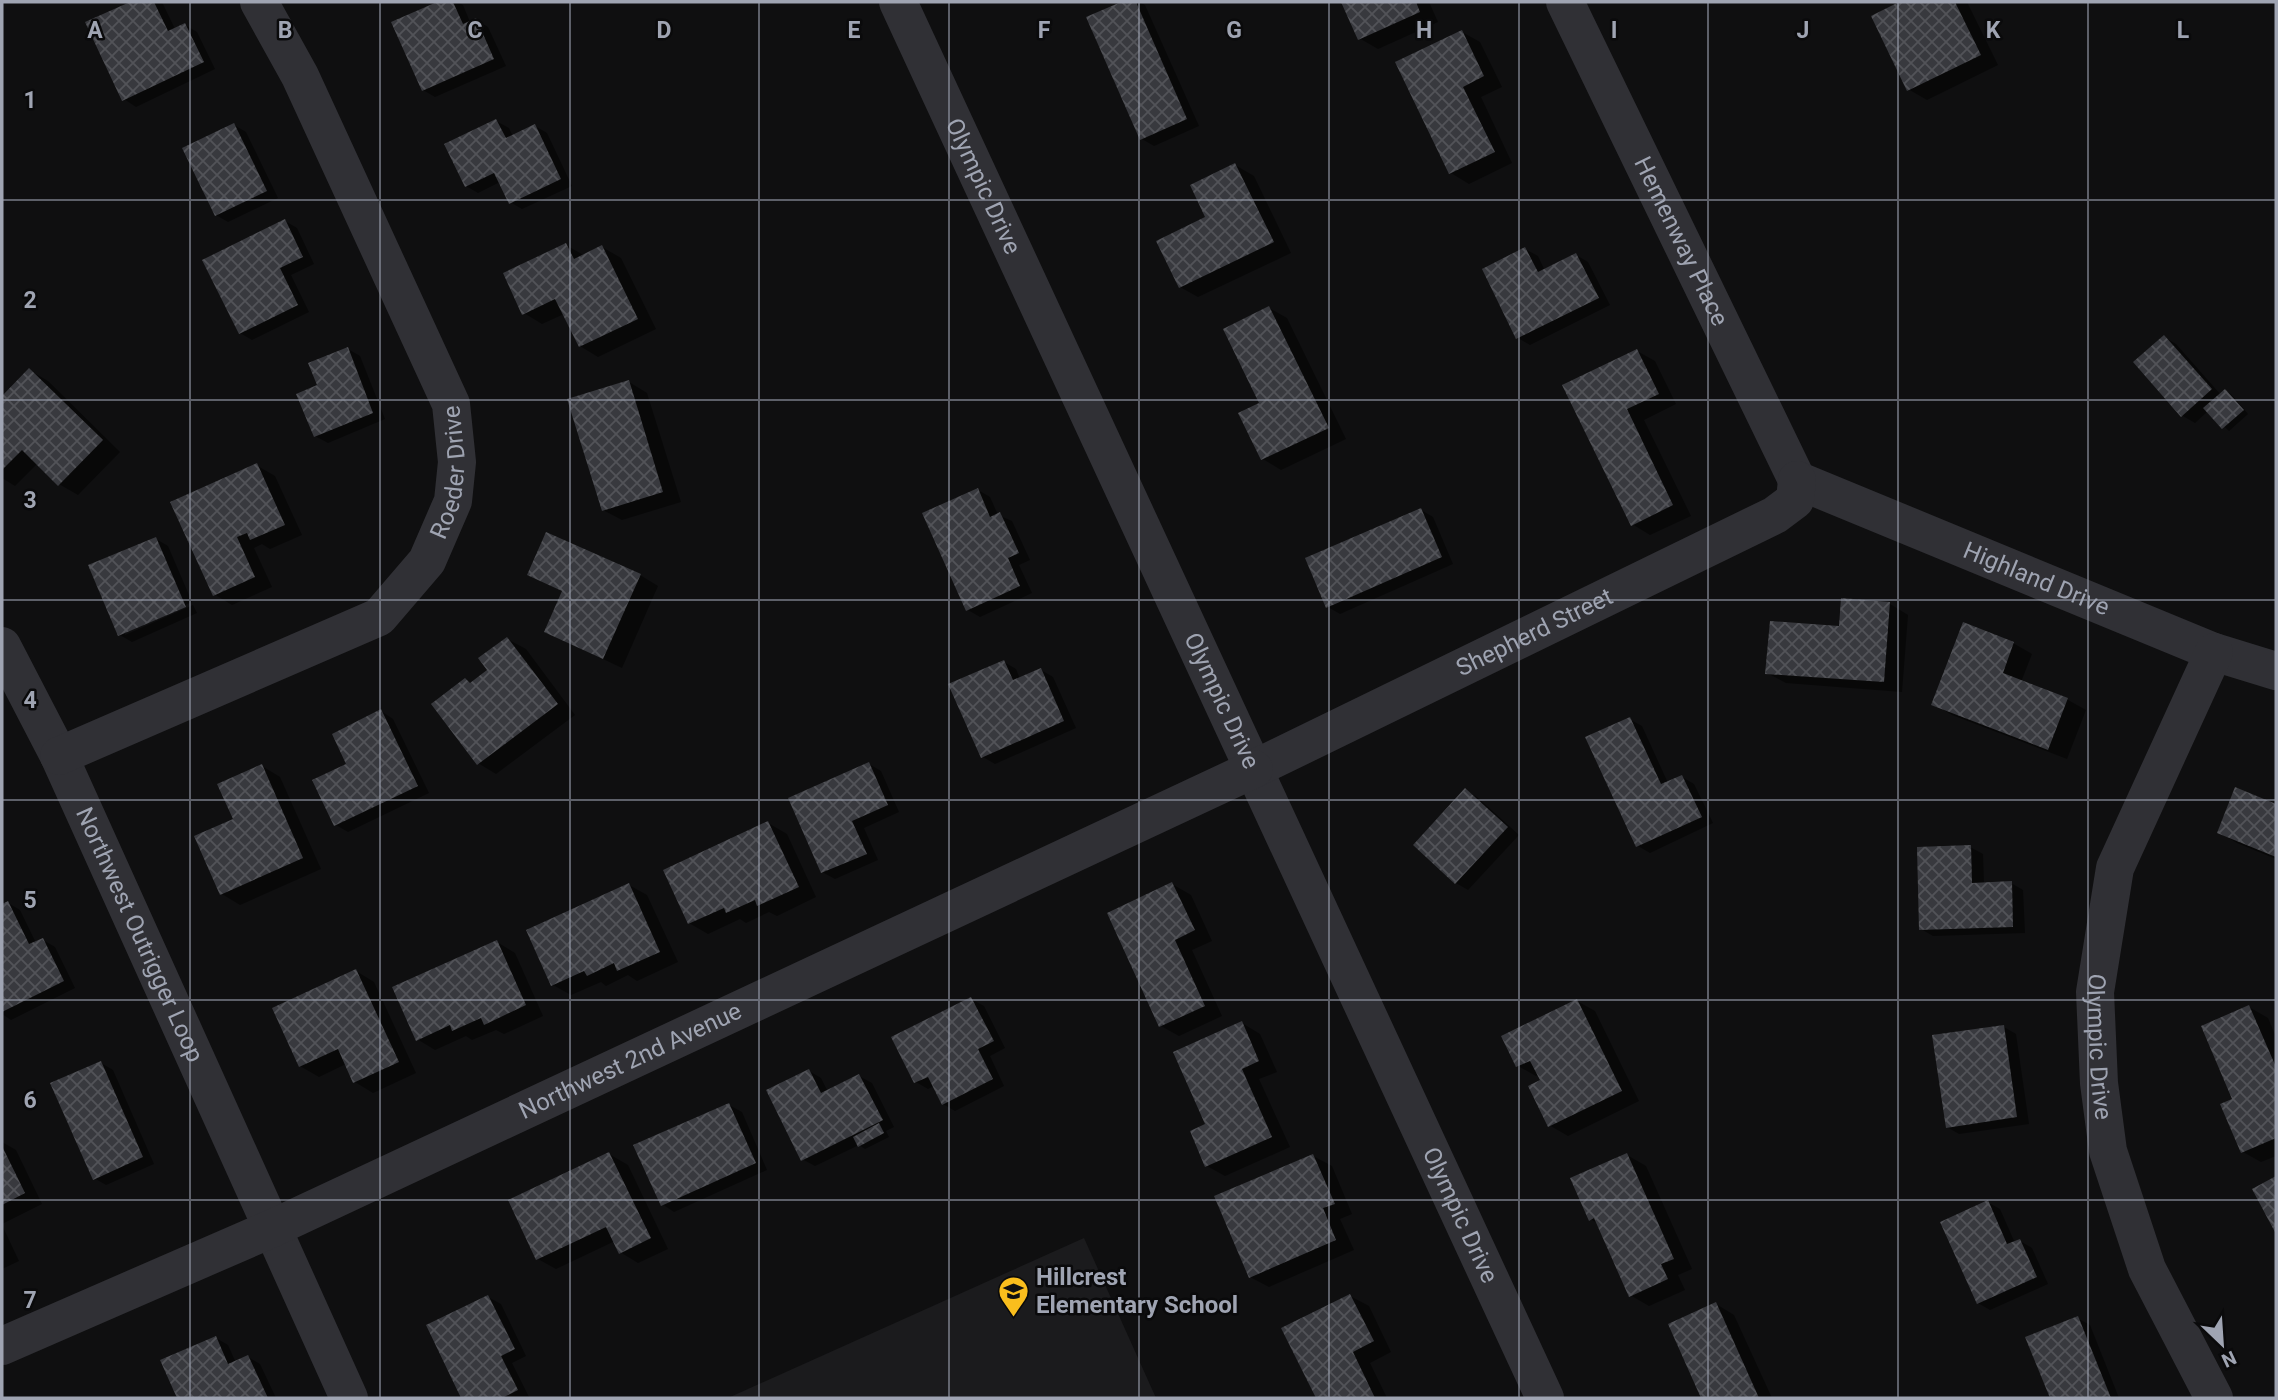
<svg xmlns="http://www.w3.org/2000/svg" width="2278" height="1400" font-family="Roboto,sans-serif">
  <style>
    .built { fill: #1b1b1d }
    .shadow { fill: #0007 }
    .building { fill: url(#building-cross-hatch) }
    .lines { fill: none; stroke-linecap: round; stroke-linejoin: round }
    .minor { stroke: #303035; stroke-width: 38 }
    .tertiary { stroke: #303035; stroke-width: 38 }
    .grid { fill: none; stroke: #9fa4b2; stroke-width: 2; stroke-opacity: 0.55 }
    .labels { text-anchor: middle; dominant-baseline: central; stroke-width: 5; stroke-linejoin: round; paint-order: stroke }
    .street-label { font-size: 24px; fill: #9fa4b2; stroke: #0a0a0b }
    .poi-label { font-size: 24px; font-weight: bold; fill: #9fa4b2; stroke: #0a0a0b; text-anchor: start }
    .grid-label { font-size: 23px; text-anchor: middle; font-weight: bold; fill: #9fa4b2; stroke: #0a0a0b; stroke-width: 5; stroke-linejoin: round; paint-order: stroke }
  </style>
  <defs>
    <pattern id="building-cross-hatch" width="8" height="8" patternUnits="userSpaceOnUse" patternTransform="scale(1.75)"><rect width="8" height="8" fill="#38393e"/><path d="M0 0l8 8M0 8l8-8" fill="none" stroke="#525358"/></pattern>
  </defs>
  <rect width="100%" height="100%" fill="#0f0f10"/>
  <!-- built -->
  <path class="built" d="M1084 1238 1156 1398H728Z"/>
  <!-- shadow -->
  <g class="shadow">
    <path d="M134 2H162L175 29 185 25 197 32 215 69 136 107 124 99 88 23Z"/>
    <path d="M441 2H457L463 5 470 22 476 20 488 27 506 66 435 97 423 90 393 23Z"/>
    <path d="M1125 2H1139L1145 5 1199 126 1154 146 1142 139 1088 18Z"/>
    <path d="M1343 2H1429L1438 22 1378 49 1359 38Z"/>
    <path d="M1903 2H1967L1998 65 1927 100 1908 89 1873 16Z"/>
    <path d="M1462 32 1480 42 1502 87 1481 97 1512 163 1469 184 1451 173Z"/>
    <path d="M496 121 509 128 513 137 535 126 547 133 572 186 522 209 510 202 500 182 478 193 466 186Z"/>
    <path d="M234 125 246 132 278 198 228 222 216 215Z"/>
    <path d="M1235 165 1254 176 1291 253 1198 297 1180 287 1207 218Z"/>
    <path d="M285 221 297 228 314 264 291 275 309 312 252 340 240 333Z"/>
    <path d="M566 245 585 256 602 247 621 258 656 329 598 357 580 346 564 314 542 324 524 313Z"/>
    <path d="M1525 249 1538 256 1545 271 1576 255 1588 262 1610 305 1530 345 1518 338Z"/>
    <path d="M1269 308 1287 318 1346 439 1281 470 1263 459 1261 404Z"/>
    <path d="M2164 337 2176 344 2221 395 2225 391 2231 394 2248 414 2229 431 2208 411 2195 423 2183 416 2136 362Z"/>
    <path d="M348 349 360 356 385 419 328 443 315 436 320 386Z"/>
    <path d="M1637 351 1655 361 1676 404 1644 420 1691 516 1650 535 1632 524 1564 386Z"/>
    <path d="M29 370 48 381 120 452 78 495 59 484 38 463 15 486 2 478V398Z"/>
    <path d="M629 382 647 393 681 502 622 520 603 510Z"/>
    <path d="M256 465 275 476 302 535 270 549 262 544 254 548 272 587 232 605 214 594Z"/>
    <path d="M978 490 990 497 998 515 1012 521 1030 560 1019 565 1032 593 980 617 968 610Z"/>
    <path d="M1421 510 1433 517 1453 564 1340 614 1328 607Z"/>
    <path d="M156 539 168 546 192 602 125 631V635L193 605 197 613 132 642 120 635Z"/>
    <path d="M529 574 640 575 658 586 622 668 546 632 564 592Z"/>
    <path d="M1890 604 1908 615 1902 692 1786 683 1767 673Z"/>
    <path d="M507 639 526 649 575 715 496 774 478 763 472 684 489 671Z"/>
    <path d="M2013 643 2032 654 2021 682 2068 700 2086 710 2067 759 1952 715 1934 704Z"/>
    <path d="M1004 662 1016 669 1020 679 1041 670 1053 677 1076 728 995 764 983 757Z"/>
    <path d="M381 711 393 719 429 793 348 832 336 825 349 764Z"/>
    <path d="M1629 719 1642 726 1668 783 1682 777 1694 784 1713 823 1650 853 1638 846Z"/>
    <path d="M869 764 881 771 899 812 864 828 878 860 835 879 822 872Z"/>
    <path d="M262 766 280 777 321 869 240 905 222 894Z"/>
    <path d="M2236 789 2276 806V859L2237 843 2219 832Z"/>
    <path d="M1465 790 1477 797 1519 835 1468 890 1456 883Z"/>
    <path d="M768 823 787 834 816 897 777 916 769 912 746 923 740 919 708 934 689 923Z"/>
    <path d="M1970 847 1983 854 1984 884 2011 883 2023 890 2025 933 1933 936 1921 929Z"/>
    <path d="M1172 884 1191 895 1212 941 1192 950 1222 1016 1179 1036 1161 1026Z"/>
    <path d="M629 885 647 895 678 962 637 981 628 975 606 986 601 982 571 995 553 985Z"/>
    <path d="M8 903 20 910 36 943 43 940 55 947 75 988 11 1020 2 1014V906Z"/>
    <path d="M497 942 515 953 543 1016 504 1034 496 1030 472 1040 466 1036 435 1050 417 1039Z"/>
    <path d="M356 971 374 982 416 1073 373 1093 355 1082 346 1064 319 1077 300 1066Z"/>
    <path d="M971 999 984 1006 1005 1048 990 1056 1004 1086 955 1111 943 1104 934 1086 928 1089 916 1082Z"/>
    <path d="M1577 1001 1595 1011 1639 1101 1568 1136 1549 1125 1539 1075 1536 1076 1518 1066Z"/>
    <path d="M2249 1007 2268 1018 2276 1037V1156L2261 1162 2243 1152 2234 1099Z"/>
    <path d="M1242 1023 1260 1034 1277 1072 1259 1079 1290 1147 1225 1176 1207 1166V1125Z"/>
    <path d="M2004 1027 2016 1034 2029 1124 1959 1134 1947 1127Z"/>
    <path d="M101 1063 113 1070 154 1164 106 1185 94 1178Z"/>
    <path d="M809 1071 821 1078 828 1092 859 1076 872 1083 894 1127 886 1131 889 1137 865 1149 859 1145 815 1166 802 1159Z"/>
    <path d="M729 1105 742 1112 767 1170 674 1212 662 1204Z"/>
    <path d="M2 1142 16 1150 42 1204 2 1224Z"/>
    <path d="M609 1154 628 1165 668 1249 638 1263 620 1252 615 1241 556 1269 538 1259Z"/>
    <path d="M1627 1155 1646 1166 1692 1269 1678 1275 1685 1290 1649 1306 1630 1295 1599 1224 1590 1219Z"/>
    <path d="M1313 1156 1332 1166 1352 1214 1340 1219 1354 1250 1269 1287 1250 1277Z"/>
    <path d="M1987 1202 2000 1209 2015 1243 2020 1241 2032 1248 2048 1284 1990 1310 1978 1303Z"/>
    <path d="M2 1225 19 1261 2 1269Z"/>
    <path d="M1350 1296 1369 1306 1391 1352 1370 1363 1387 1398H1318L1284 1328Z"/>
    <path d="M488 1297 501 1304 526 1356 512 1363 529 1397 527 1398H463L428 1326Z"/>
    <path d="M1716 1304 1734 1315 1772 1398H1700L1702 1397Z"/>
    <path d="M2077 1318 2090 1325 2119 1398H2052L2027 1338Z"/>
    <path d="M216 1338 228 1345 236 1363 248 1357 260 1364 276 1398H179L163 1361Z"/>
  </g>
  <!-- building -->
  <g class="building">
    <path d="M130 2H154L168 31 185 23 204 62 122 101 85 22Z"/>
    <path d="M437 2H453L463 24 476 18 494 59 422 91 391 22Z"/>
    <path d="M1121 2H1136L1187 119 1140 140 1086 17Z"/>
    <path d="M1341 2H1416L1420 12 1358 40Z"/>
    <path d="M1899 2H1955L1981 55 1907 91 1871 16Z"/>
    <path d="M1462 30 1484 76 1463 87 1495 152 1449 174 1395 62Z"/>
    <path d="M496 119 506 138 535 124 561 179 509 204 494 173 465 187 444 144Z"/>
    <path d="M234 123 267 191 215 216 182 148Z"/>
    <path d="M1235 163 1274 242 1179 288 1156 241 1205 217 1190 185Z"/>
    <path d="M285 219 303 257 280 268 298 305 239 334 202 260Z"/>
    <path d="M566 243 574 259 602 245 638 319 579 347 555 299 522 315 503 273Z"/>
    <path d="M1525 247 1538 272 1576 253 1599 298 1516 339 1482 269Z"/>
    <path d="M1269 306 1329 428 1261 460 1238 413 1259 403 1223 329Z"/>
    <path d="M2164 335 2212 389 2181 417 2133 362Z"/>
    <path d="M348 347 373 413 314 437 296 394 317 385 308 363Z"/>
    <path d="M1637 349 1659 394 1627 409 1673 505 1631 526 1562 385Z"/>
    <path d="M29 368 103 440 58 486 22 450 2 470V396Z"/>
    <path d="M629 380 663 492 602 511 567 399Z"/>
    <path d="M2225 389 2244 410 2222 429 2203 408Z"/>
    <path d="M257 463 285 525 250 540 247 533 237 537 255 577 213 596 170 502Z"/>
    <path d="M978 488 990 517 1000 512 1019 553 1008 558 1020 586 966 611 922 513Z"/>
    <path d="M1421 508 1442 557 1326 608 1305 558Z"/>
    <path d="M546 532 641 574 603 659 544 632 562 591 527 575Z"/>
    <path d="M156 537 186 607 118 636 88 565Z"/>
    <path d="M1841 598 1890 602 1884 682 1765 674 1770 621 1839 626Z"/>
    <path d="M1963 622 2014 642 2003 673 2068 698 2048 750 1931 705Z"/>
    <path d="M507 637 558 704 477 765 431 704 465 678 470 683 487 670 478 658Z"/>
    <path d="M1004 660 1013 680 1041 668 1064 721 981 758 948 684Z"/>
    <path d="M381 709 418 786 334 826 312 780 346 764 332 734Z"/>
    <path d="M1630 717 1661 784 1682 775 1702 817 1636 847 1585 737Z"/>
    <path d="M869 762 888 805 852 821 867 854 821 873 788 798Z"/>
    <path d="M262 764 303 858 220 895 194 836 233 819 217 784Z"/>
    <path d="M2235 787 2276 804V857L2217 833Z"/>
    <path d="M1465 788 1508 827 1455 884 1413 845Z"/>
    <path d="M768 821 799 887 757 906 755 900 726 913 724 908 688 924 663 870Z"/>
    <path d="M1971 845 1972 883 2012 881 2013 927 1919 930 1917 847Z"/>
    <path d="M1172 882 1195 930 1175 940 1205 1006 1159 1027 1107 913Z"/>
    <path d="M629 883 660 952 617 971 614 963 587 976 584 971 551 986 526 930Z"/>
    <path d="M8 901 29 944 43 938 64 981 2 1012V904Z"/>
    <path d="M497 940 526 1005 484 1025 481 1018 452 1031 450 1025 416 1041 392 987Z"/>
    <path d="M356 969 399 1062 353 1083 338 1049 299 1067 272 1008Z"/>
    <path d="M971 997 994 1041 978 1049 993 1079 942 1105 928 1077 914 1083 891 1037Z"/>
    <path d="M1577 999 1622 1091 1548 1127 1528 1086 1540 1080 1530 1061 1516 1067 1501 1036Z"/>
    <path d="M2249 1005 2276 1067V1138L2241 1153 2220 1104 2232 1099 2201 1026Z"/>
    <path d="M1242 1021 1259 1061 1242 1069 1272 1137 1205 1167 1190 1131 1205 1124 1173 1052Z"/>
    <path d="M2004 1025 2017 1117 1946 1128 1932 1035Z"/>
    <path d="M101 1061 143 1157 93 1180 50 1083Z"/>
    <path d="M809 1069 821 1093 859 1074 883 1120 801 1161 766 1090Z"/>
    <path d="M729 1103 756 1163 661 1206 633 1145Z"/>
    <path d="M879 1123 884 1133 858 1147 853 1137Z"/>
    <path d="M2 1146 25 1193 2 1205Z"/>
    <path d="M609 1152 651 1238 619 1254 606 1227 536 1260 508 1200Z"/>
    <path d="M1627 1153 1674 1259 1661 1264 1668 1279 1629 1297 1594 1218 1589 1221 1570 1178Z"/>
    <path d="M1313 1154 1335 1204 1323 1208 1336 1240 1249 1278 1214 1196Z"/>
    <path d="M2276 1176V1234L2252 1189Z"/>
    <path d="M1988 1200 2007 1244 2020 1239 2037 1277 1977 1304 1940 1222Z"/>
    <path d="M1350 1294 1374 1341 1353 1352 1375 1398H1316L1281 1328Z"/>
    <path d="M488 1295 515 1349 501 1356 518 1390 502 1398H461L426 1325Z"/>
    <path d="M1716 1302 1759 1398H1701L1668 1324Z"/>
    <path d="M2078 1316 2111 1398H2050L2025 1337Z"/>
    <path d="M216 1336 228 1364 248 1355 268 1398H177L160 1360Z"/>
  </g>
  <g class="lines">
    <!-- minor -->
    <g class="minor">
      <path id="s1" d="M898 2 1545 1398"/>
      <path id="s2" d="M1565 2 1797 480"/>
      <path id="s3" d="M1797 480 2214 652 2276 671"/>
      <path id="s4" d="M2 646 59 756 349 1398"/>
      <path id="s5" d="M2214 652 2115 868 2095 992 2099 1083 2108 1151 2147 1269 2214 1398"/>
      <path id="s6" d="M59 756 379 617 427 561 453 501 457 462 451 404 300 76 259 2"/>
      <path id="s7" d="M1254 769 1775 515 1795 500 1797 480"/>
    </g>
    <!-- tertiary -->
    <path class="tertiary" id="s8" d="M2 1346 273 1228 1254 769"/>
  </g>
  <!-- grid -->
  <path class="grid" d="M190 2V1398M380 2V1398M570 2V1398M759 2V1398M949 2V1398M1139 2V1398M1329 2V1398M1519 2V1398M1708 2V1398M1898 2V1398M2088 2V1398M2 200H2276M2 400H2276M2 600H2276M2 800H2276M2 1000H2276M2 1200H2276"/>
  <!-- icons -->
  <defs>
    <symbol id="school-pin" viewBox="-11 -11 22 30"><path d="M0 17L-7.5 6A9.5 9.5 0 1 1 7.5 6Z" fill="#fabe1d" stroke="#0a0a0b"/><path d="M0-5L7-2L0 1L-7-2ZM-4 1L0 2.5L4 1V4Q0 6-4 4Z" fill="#111"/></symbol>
  </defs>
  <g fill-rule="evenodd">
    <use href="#school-pin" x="996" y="1274" width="35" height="47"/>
  </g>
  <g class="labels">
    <!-- street labels -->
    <g class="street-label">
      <text stroke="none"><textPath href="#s1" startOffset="203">Olympic Drive</textPath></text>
      <text stroke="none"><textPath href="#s2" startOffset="266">Hemenway Place</textPath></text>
      <text stroke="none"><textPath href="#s6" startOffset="516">Roeder Drive</textPath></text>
      <text stroke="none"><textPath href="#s3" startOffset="259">Highland Drive</textPath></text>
      <text stroke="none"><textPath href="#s7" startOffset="312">Shepherd Street</textPath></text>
      <text stroke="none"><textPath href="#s1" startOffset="770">Olympic Drive</textPath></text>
      <text stroke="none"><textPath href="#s4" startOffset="320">Northwest Outrigger Loop</textPath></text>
      <text stroke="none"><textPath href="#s5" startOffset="418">Olympic Drive</textPath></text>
      <text stroke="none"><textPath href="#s8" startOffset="690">Northwest 2nd Avenue</textPath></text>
      <text stroke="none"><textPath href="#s1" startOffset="1337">Olympic Drive</textPath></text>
    </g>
    <!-- poi labels -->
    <g class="poi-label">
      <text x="1036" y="1277">Hillcrest<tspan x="1036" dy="28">Elementary School</tspan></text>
    </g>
  </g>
  <g class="grid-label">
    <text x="95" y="38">A</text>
    <text x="285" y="38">B</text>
    <text x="475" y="38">C</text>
    <text x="664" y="38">D</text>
    <text x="854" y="38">E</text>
    <text x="1044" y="38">F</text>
    <text x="1234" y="38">G</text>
    <text x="1424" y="38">H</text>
    <text x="1614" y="38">I</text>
    <text x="1803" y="38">J</text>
    <text x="1993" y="38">K</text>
    <text x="2183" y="38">L</text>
    <text x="30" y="108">1</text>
    <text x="30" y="308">2</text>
    <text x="30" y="508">3</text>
    <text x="30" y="708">4</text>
    <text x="30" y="908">5</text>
    <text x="30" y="1108">6</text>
    <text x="30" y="1308">7</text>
  </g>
  <!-- border -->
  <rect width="2278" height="1400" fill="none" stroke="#9fa4b2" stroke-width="7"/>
  <!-- north arrow -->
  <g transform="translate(2222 1344) rotate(155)" stroke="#0a0a0b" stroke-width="5" paint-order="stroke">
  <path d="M0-5L12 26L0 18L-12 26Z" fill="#9fa4b2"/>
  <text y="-10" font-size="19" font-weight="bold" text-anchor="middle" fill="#9fa4b2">N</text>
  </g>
</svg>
